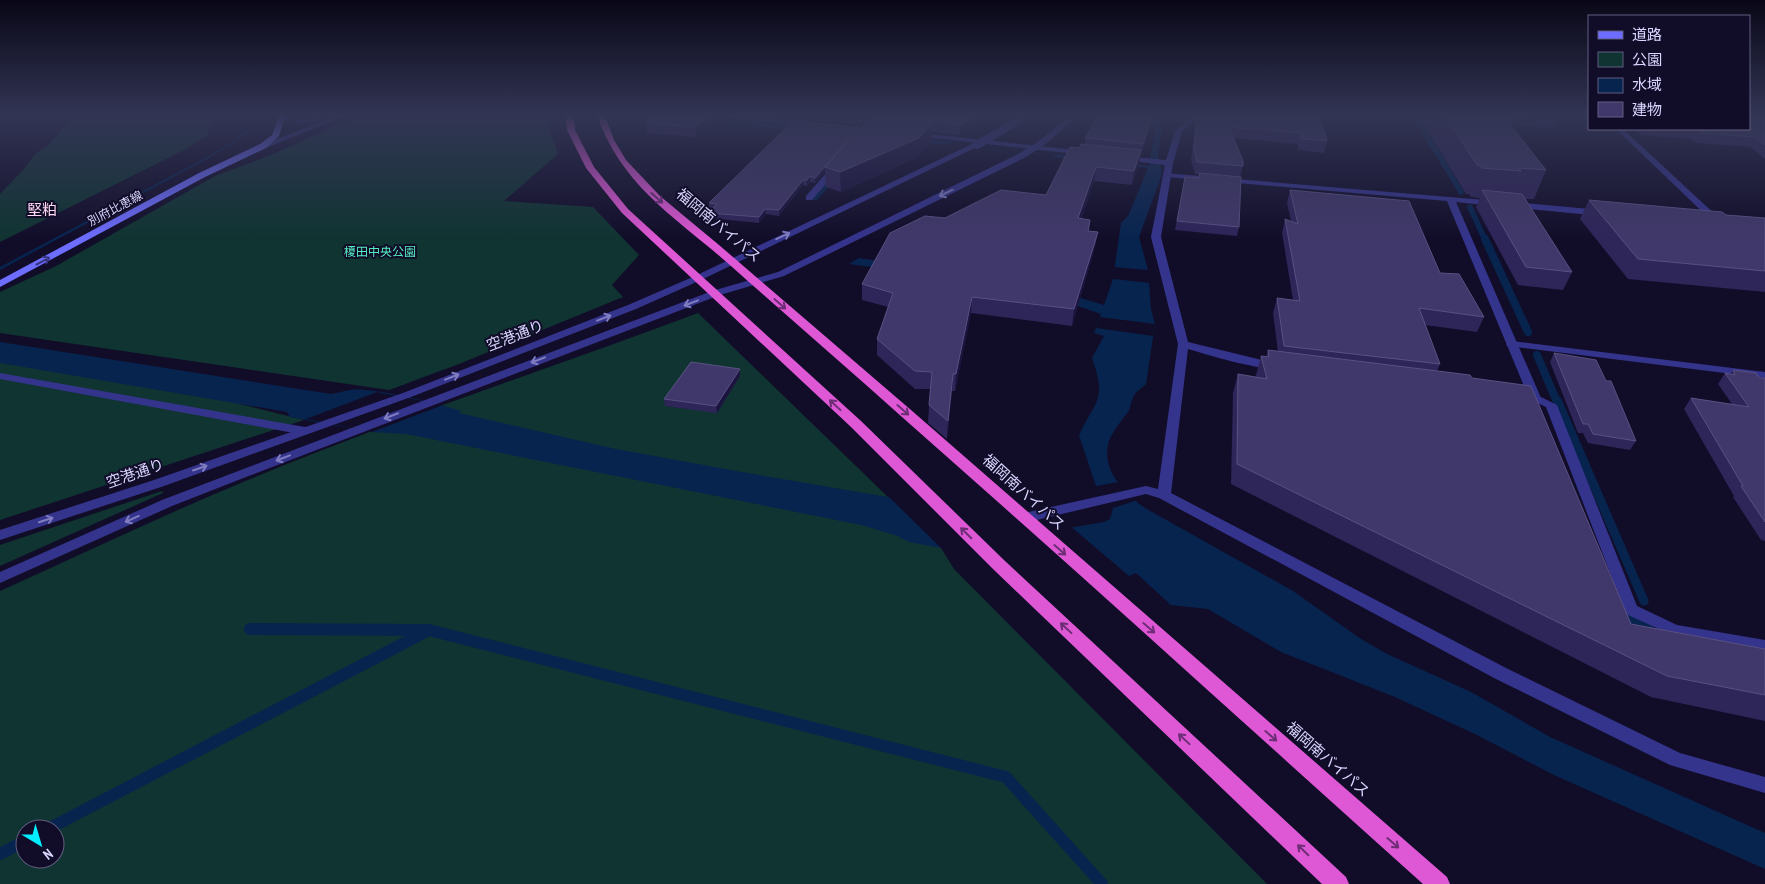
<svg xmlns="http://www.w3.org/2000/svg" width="1765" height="884" font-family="'PT Sans Narrow','Noto Sans JP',sans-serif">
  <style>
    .green { fill: #103432; fill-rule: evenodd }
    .water { fill: #07244f }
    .pier { fill: #110d29 }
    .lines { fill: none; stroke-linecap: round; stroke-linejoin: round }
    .stream-far3 { stroke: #07244f; stroke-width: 5.5 }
    .stream-far2 { stroke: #07244f; stroke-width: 8 }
    .stream-far1 { stroke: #07244f; stroke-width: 9 }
    .stream { stroke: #07244f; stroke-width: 12 }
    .minor { fill: #35348d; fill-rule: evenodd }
    .tertiary { fill: #35348d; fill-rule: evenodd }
    .secondary { fill: #6d6dff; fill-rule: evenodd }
    .trunk { fill: #de57d4; fill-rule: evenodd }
    .tertiary-bridge { stroke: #35348d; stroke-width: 8 }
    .wall { fill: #2e2559 }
    .shaded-wall { fill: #1b143e }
    .building { fill: #40386a; stroke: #585182 }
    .oneway { stroke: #7f7dc0 }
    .oneway2 { stroke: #6d2e76 }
    .oneway3 { stroke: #36337f }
    .labels { text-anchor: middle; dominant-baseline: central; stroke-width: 4; stroke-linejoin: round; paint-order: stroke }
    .far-street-label { font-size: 12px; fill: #d9d6ff; stroke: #110d29 }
    .far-park-label { font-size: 12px; fill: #55ebc1; stroke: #110d29 }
    .far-quarter-label { font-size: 15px; fill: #ffd8f2; stroke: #110d29 }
    .street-label { font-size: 15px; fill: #d9d6ff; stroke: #110d29 }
  </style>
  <rect width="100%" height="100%" fill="#110d29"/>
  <!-- green -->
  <g class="green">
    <path d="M72 116H205L212 125 207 135 188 148 0 242V194L24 169 35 154 49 145Z"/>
    <path d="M357 116H547L550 132 558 154 504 201 593 207 639 255 612 285 623 297 459 364 389 390 0 333V292L56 266 215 176 271 155Z"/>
    <path d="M698 313 889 498H891L941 548 954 569 1267 884H0V591C83 554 165 514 248 480 396 418 549 369 698 313ZM25 829H55V859H25Z"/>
    <path d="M0 344 304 420 0 520Z"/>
    <path d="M162 491 163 493 0 566V545Z"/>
  </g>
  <!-- water -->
  <g class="water">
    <path d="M640 116H684L862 131 1149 166 1155 129 1154 116H1161L1163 123 1158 155 1162 174 1139 237 1148 270 1151 309 1155 324 1146 384C1143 387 1137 391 1135 394 1131 400 1131 407 1128 412 1121 421 1113 431 1109 441 1100 469 1124 493 1145 508L1293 591 1361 639 1387 654 1471 692 1550 737 1765 833V869L1554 775 1475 734 1395 697 1281 652 1208 609 1171 605 941 548 909 542 895 535 861 525 406 434 372 432 290 417 287 412 0 363V342L331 394C338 393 343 391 350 390 369 386 441 404 461 411L459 413 616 449 742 472 1069 528 1104 522 1110 519 1113 508 1096 486 1079 435C1096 399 1107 401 1092 358L1104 336 1094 333 1101 314 1026 288 849 264 859 258 1033 284 1104 305 1113 279 1121 223 1128 216 1148 168 873 137 817 200H811L857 136Z"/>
    <path d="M252 126H255L246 135 209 158 0 270V267L207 157 231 143Z"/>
  </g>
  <!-- pier -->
  <g class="pier">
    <path d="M952 142 1056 155 1053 157 945 145Z"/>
    <path d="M1114 267 1148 270 1150 283 1113 279Z"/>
    <path d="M1100 317 1155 324 1153 336 1096 328Z"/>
    <path d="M377 392 443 405 372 432 306 419Z"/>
    <path d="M1118 482 1135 501 1113 508 1096 486Z"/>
    <path d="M887 495 1063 527 1069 525 1129 576 1136 573 1171 605 941 548Z"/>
  </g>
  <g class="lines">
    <!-- stream-far3 -->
    <g class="stream-far3">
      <path d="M1415 116 1461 192"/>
      <path d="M1470 207 1485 240"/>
    </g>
    <!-- stream-far2 -->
    <g class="stream-far2">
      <path d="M1485 239 1528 332"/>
      <path d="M1537 355 1557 402"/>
    </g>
    <!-- stream-far1 -->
    <path class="stream-far1" d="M1557 400 1644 601"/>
    <!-- stream -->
    <g class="stream">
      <path d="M1622 617 1648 630"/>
      <path d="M250 629 427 630"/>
      <path d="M48 829 429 630 1006 777 1102 884"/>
      <path d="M0 854 25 841"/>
    </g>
    <!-- minor -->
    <g class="minor">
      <path d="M279 116 296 119 319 117 323 119C310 126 293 122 280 118Z"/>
      <path d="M336 116H345L266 148 259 146Z"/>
      <path d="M725 116H750L808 121 812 123 808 125 728 118Z"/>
      <path d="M1195 116H1204L1195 120 1182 132 1173 163 1161 237 1188 342 1278 364 1280 366C1270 375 1203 353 1188 349L1171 493 1508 669 1680 753 1765 777V793L1670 765 1496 679 1159 498 1146 494 1024 523 1019 521 1017 518 1019 515 1024 513 1146 486 1158 489 1178 344 1151 237 1165 165 1124 160 1120 158 1124 156 1166 160 1175 131Z"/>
      <path d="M1616 129H1623L1720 219V223H1714Z"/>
      <path d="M912 132 1084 151 1088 153 1084 155 915 136 911 134Z"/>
      <path d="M834 164 841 166 812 200H806V196Z"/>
      <path d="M1511 341 1765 372V378L1507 346 1506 344Z"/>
      <path d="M0 373 305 427 311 431 305 435 0 379Z"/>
      <path d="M1522 393 1539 396 1557 405 1637 606 1677 625 1765 640V652L1674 636 1626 614 1546 407 1533 401 1518 399 1516 397Z"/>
    </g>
    <!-- tertiary -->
    <g class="tertiary">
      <path d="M1071 116H1078L1042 147 1024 158 784 276 720 295 246 477 172 506 0 583V572L162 500 712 291 778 272 1018 154 1036 143Z"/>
      <path d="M974 143 981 145 701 280 636 309 411 397 164 486 0 540V530L154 480 403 393 628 305 695 276Z"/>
      <path d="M1164 173 1497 201 1498 203 1494 206 1456 202 1541 398 1535 402 1529 398 1447 201 1167 177H1164Z"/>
      <path d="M1513 202 1601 210 1605 213 1601 216 1510 207V203Z"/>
    </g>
    <!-- secondary -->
    <path class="secondary" d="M279 116H285L279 136 266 148 205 177 0 287V280L199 173 260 144 272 135Z"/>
    <!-- trunk -->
    <g class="trunk">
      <path d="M566 116H574L575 130 594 167 628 209 861 421 1005 561 1346 877 1349 884H1322L993 569 851 427 622 213 586 168 567 130Z"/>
      <path d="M597 116H605L614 140 626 160 660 196 719 245 911 410 1447 877 1450 884H1423C1249 728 1077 571 902 417 845 366 788 317 731 266 676 217 624 189 597 116Z"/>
    </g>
    <!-- tertiary-bridge -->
    <path class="tertiary-bridge" d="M977 145 1011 125 1021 116"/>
  </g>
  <!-- wall -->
  <g class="wall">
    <path d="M724 116 696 137 647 133 646 123Z"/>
    <path d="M766 116H868L862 125Z"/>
    <path d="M989 116 960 135 932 132V141L918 157 841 192 826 187 825 171 815 183 810 182 807 186 803 185 779 216 766 214 759 223 710 218 709 213 712 209H709V203L859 127V129Z"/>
    <path d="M1154 116 1141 155H1140L1139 164 1132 185 1094 181 1081 219 1090 220 1089 231 1098 232 1095 247 1072 326 971 313 955 391H952L947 439 928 423 930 389H915L877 355V339L888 307 862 300V284L945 218 1046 195 1079 148 1085 144V138Z"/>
    <path d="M1196 116H1320L1327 141 1324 153 1298 150V144L1234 138 1243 166 1240 177 1239 227 1237 236 1175 230 1185 177 1198 178 1199 174H1195L1191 160 1195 125Z"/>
    <path d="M1419 116H1559L1554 128 1510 125 1546 170 1534 199H1525L1572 272 1563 290 1518 285 1476 207 1480 198 1471 197 1469 194H1466Z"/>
    <path d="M1749 116H1765V159L1750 147 1696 143 1691 139 1640 135 1634 129H1749Z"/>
    <path d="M1290 190 1440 273 1484 317 1477 332 1425 325 1440 364 1437 371 1472 378 1631 624 1765 649V721L1651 697 1231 484 1233 393 1238 374 1256 377V375L1261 356 1266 357 1268 350 1278 352 1273 313 1277 298 1293 300 1282 233 1285 219 1291 221 1287 203Z"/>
    <path d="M1589 200 1726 215 1765 218V292L1628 279 1580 219Z"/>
    <path d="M1554 353 1636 441 1630 450 1588 443 1583 433H1578L1550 362Z"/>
    <path d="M1733 370 1759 378H1765V541L1761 540 1733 497 1734 496 1684 409 1691 398 1732 404 1718 384 1725 373 1730 374Z"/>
    <path d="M740 376 717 413 665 406 664 399Z"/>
  </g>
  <!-- shaded-wall -->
  <g class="shaded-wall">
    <path d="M710 116H724L696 137 695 127Z"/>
    <path d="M862 116H868L862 125Z"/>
    <path d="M975 116H989L960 135 961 125Z"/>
    <path d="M1152 116H1154L1141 155 1143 144Z"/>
    <path d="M933 123 932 141 918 157 841 192 840 172Z"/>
    <path d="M859 127V133L825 167V171L815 183V178Z"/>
    <path d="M1141 150 1139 164 1132 185 1134 171Z"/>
    <path d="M1096 167 1094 181 1077 233 1078 218Z"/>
    <path d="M810 176V182L807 186V180Z"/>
    <path d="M803 180V185L779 216V210Z"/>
    <path d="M765 209 766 214 759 223V217Z"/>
    <path d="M1098 232 1095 247 1072 326 1074 309Z"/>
    <path d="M972 297 971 313 955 391 956 374Z"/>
    <path d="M740 369V376L717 413 716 406Z"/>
    <path d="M953 374 952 391 947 439 948 421Z"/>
  </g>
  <!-- building -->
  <g class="building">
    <path d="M647 116H710L695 127 646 123Z"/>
    <path d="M871 116 933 123 919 138 840 172 825 167Z"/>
    <path d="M873 116H975L961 125Z"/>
    <path d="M1098 116H1152L1143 144 1085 138Z"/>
    <path d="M1197 116H1320L1327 141 1301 139V133L1229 127 1243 161V166L1197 162 1194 149Z"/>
    <path d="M1445 116H1511L1513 118H1505L1546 170 1519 168 1521 171 1482 168 1480 165H1477Z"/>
    <path d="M1749 116H1754V117L1765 118V145L1755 137 1701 133 1696 129H1693H1749Z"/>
    <path d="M793 121 859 127 815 178 810 176 807 180H803L779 210 765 209 759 217 709 213 717 204 709 203Z"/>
    <path d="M1081 144 1141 150 1134 171 1096 167 1078 218 1090 220 1088 231 1098 232 1074 309 972 297 956 374H953L948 421 929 405 932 372 915 371 877 339 893 293 862 284 890 233 925 216 945 218 1001 190 1046 195 1070 147 1079 148Z"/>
    <path d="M1199 173 1241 177 1239 227 1177 221 1185 177 1200 178Z"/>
    <path d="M1290 190 1409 201 1440 273 1459 274 1484 317 1419 308 1440 364 1284 346 1277 298 1300 301 1285 219 1298 224Z"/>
    <path d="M1482 190 1522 194 1572 272 1526 267Z"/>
    <path d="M1589 200 1722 212 1726 215 1765 218V271L1638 259Z"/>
    <path d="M1268 350 1470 375 1472 378 1531 386 1631 624 1765 649V695L1667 676 1237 464 1238 374 1267 379 1261 356 1269 357Z"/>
    <path d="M1554 353 1596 360 1606 381H1611L1636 441 1593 434 1588 424H1583Z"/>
    <path d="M691 362 740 369 716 406 664 399Z"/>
    <path d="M1733 370 1756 373 1759 378H1765V522L1741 486H1743L1691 398 1749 407 1725 373 1735 375Z"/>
  </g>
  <!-- one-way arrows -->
  <defs><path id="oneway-shaft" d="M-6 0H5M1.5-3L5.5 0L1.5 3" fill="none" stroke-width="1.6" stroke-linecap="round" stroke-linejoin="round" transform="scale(1.25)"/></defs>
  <g class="oneway">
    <use href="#oneway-shaft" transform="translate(946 193) rotate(154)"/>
    <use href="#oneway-shaft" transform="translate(783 236) rotate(-25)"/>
    <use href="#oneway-shaft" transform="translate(691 303) rotate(159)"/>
    <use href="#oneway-shaft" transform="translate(604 318) rotate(-21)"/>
    <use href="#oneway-shaft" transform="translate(538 360) rotate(159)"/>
    <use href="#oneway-shaft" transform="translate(452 377) rotate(-21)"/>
    <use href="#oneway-shaft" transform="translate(391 416) rotate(159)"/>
    <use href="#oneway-shaft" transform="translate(283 458) rotate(159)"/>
    <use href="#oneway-shaft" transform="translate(200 468) rotate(-19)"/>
    <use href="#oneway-shaft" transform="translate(132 519) rotate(156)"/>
    <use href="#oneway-shaft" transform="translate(46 520) rotate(-18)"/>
  </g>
  <g class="oneway2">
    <use href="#oneway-shaft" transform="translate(657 198) rotate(42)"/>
    <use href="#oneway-shaft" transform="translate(780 304) rotate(41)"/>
    <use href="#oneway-shaft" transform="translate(835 405) rotate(-137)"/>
    <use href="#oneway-shaft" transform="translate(903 410) rotate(41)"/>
    <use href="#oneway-shaft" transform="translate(966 533) rotate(-135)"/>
    <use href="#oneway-shaft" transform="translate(1060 550) rotate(41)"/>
    <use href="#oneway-shaft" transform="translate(1066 628) rotate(-137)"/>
    <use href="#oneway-shaft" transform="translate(1149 628) rotate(41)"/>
    <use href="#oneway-shaft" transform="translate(1271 736) rotate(41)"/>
    <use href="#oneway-shaft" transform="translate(1184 739) rotate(-137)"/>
    <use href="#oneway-shaft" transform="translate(1393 843) rotate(41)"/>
    <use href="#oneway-shaft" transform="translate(1303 850) rotate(-136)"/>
  </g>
  <use class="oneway3" href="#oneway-shaft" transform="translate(43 261) rotate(-28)"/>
  <!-- sky -->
  <linearGradient id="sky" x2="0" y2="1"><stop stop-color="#090717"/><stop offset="0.48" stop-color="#323554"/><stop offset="1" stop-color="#323554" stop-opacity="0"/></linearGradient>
  <rect width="1765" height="240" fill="url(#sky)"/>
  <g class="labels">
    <!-- far-street labels -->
    <g class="far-street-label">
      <text transform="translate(115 208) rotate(-28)">別府比恵線</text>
    </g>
    <!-- far-park labels -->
    <g class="far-park-label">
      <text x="380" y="251">榎田中央公園</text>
    </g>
    <!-- far-quarter labels -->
    <g class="far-quarter-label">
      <text x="42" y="209">堅粕</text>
    </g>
    <!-- street labels -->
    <g class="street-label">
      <text transform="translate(719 225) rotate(40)">福岡南バイパス</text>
      <text transform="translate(515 335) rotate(-21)">空港通り</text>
      <text transform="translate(135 473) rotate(-19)">空港通り</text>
      <text transform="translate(1024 492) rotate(42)">福岡南バイパス</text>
      <text transform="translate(1328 759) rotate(41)">福岡南バイパス</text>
    </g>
  </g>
  <!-- legend -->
  <rect x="1588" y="15" width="162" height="115" fill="#110d29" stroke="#615d7f"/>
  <rect x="1598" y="31" width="25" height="8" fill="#6d6dff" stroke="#615d7f"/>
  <text x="1632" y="40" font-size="15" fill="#d9d6ff">道路</text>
  <rect x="1598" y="52" width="25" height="15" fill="#103432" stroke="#615d7f"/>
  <text x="1632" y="65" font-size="15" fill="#d9d6ff">公園</text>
  <rect x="1598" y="78" width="25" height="15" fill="#07244f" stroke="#615d7f"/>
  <text x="1632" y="90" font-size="15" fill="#d9d6ff">水域</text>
  <rect x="1598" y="102" width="25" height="15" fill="#40386a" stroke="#615d7f"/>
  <text x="1632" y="115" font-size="15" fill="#d9d6ff">建物</text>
  <!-- north arrow -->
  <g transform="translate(40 844) rotate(142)"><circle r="24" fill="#110d29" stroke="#615d7f"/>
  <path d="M0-4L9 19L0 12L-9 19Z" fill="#02edff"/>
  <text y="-8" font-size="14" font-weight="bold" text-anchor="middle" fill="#d9d6ff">N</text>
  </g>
</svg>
